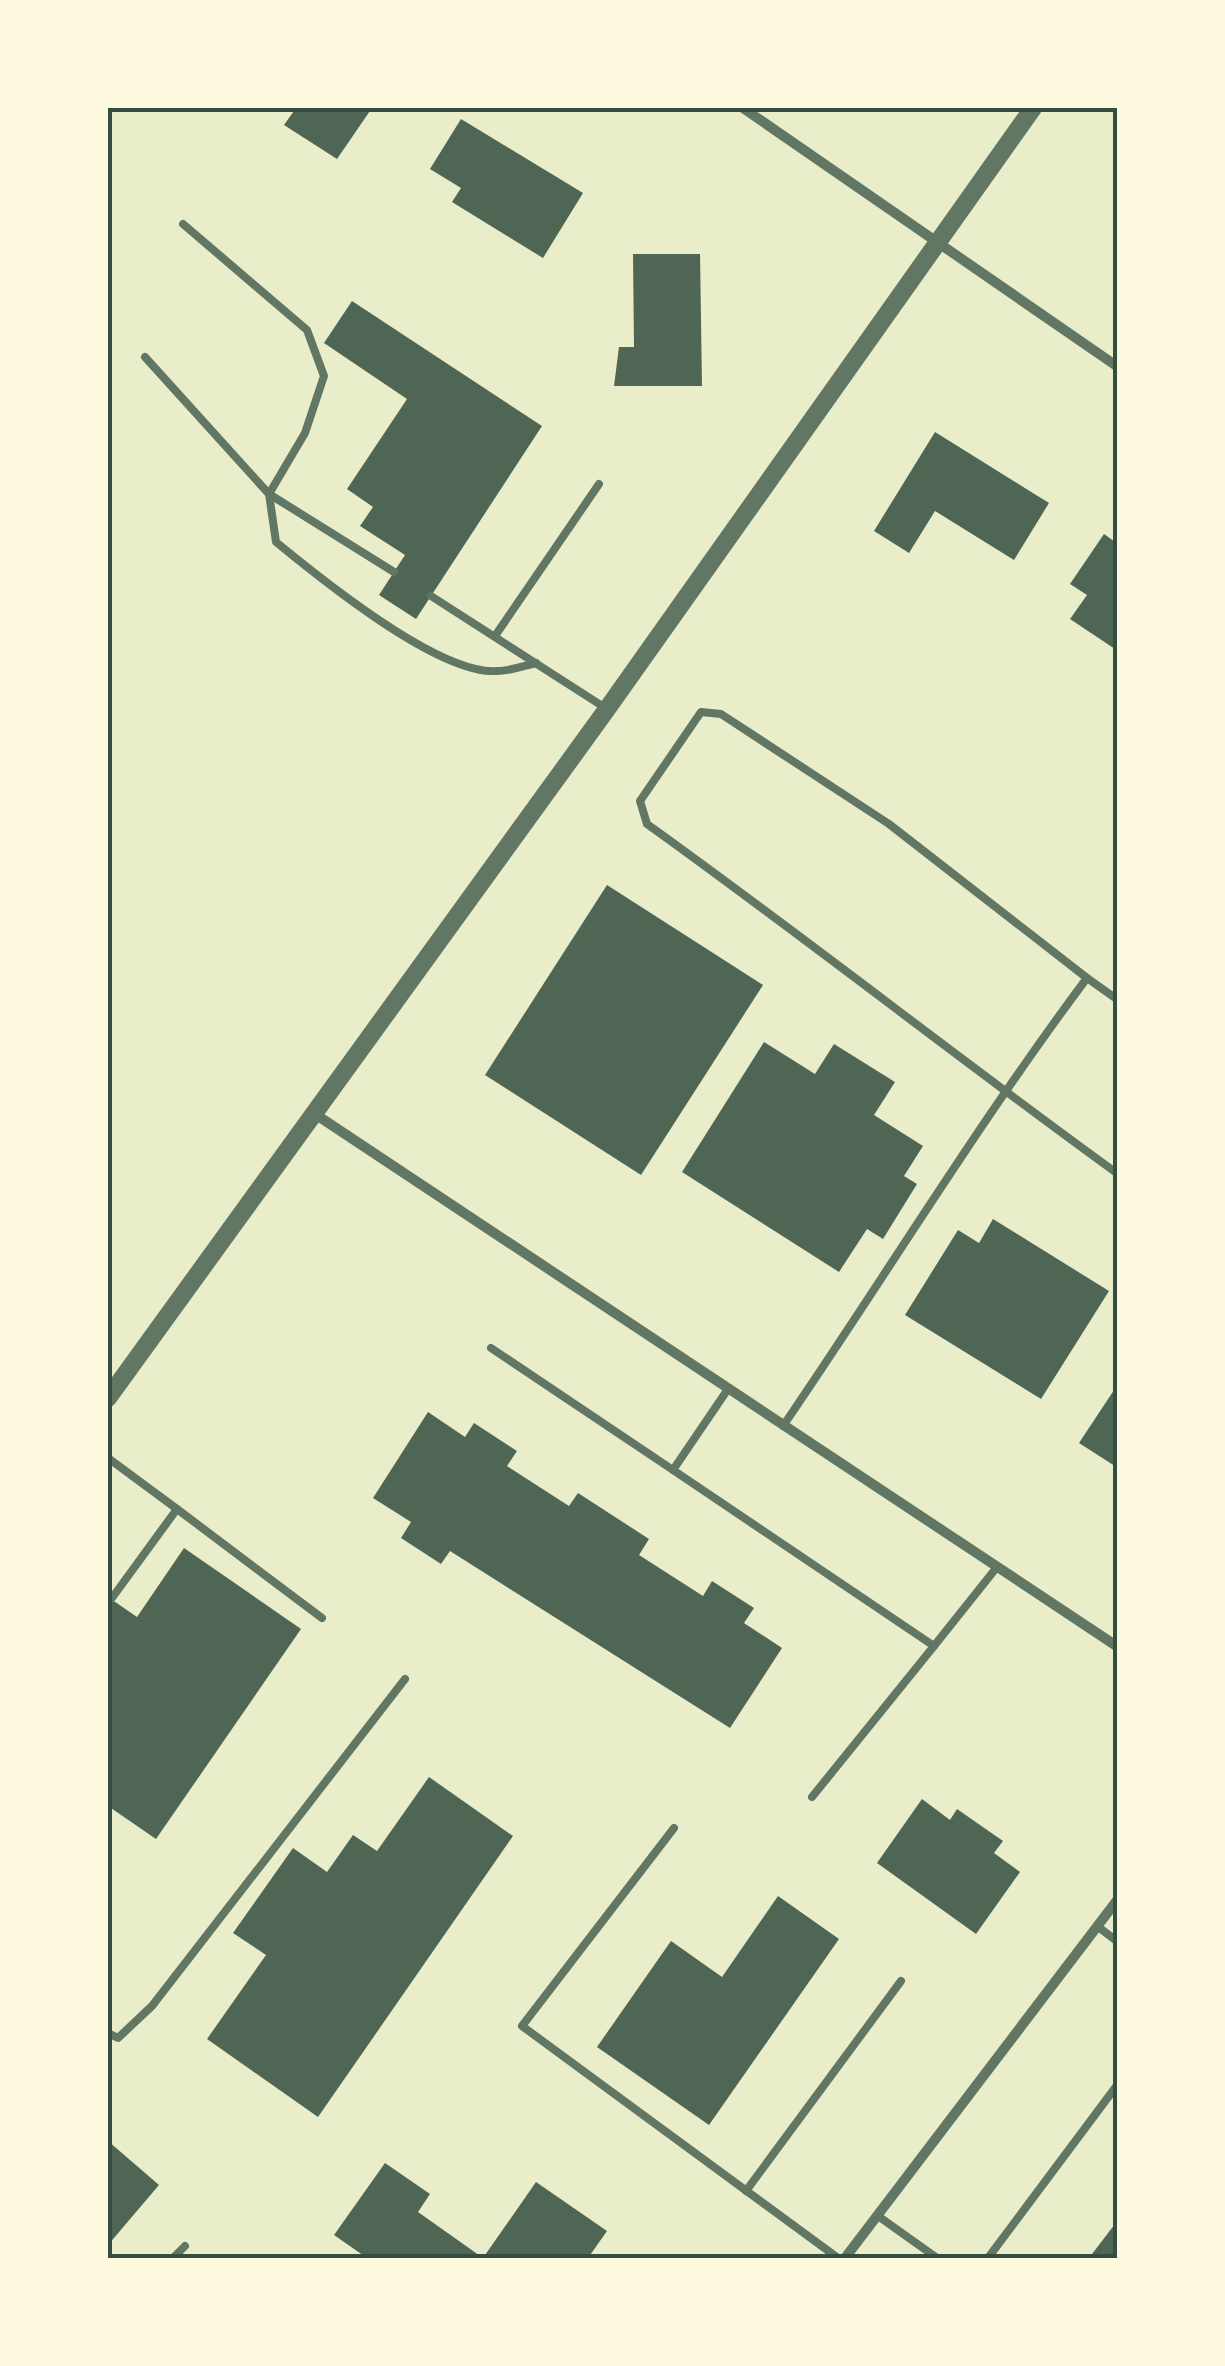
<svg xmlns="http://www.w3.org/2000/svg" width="1225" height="2366" font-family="'Exo 2',sans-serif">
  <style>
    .building { fill: #4f6655 }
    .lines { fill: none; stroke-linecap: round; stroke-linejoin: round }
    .service { stroke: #617663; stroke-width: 8 }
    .minor { stroke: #617663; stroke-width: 10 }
    .tertiary { stroke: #617663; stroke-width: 18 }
    .neatline { fill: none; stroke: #344e41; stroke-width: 4 }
  </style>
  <rect width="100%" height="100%" fill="#e9edc9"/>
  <!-- building -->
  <g class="building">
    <path d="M296 108H372L337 159 284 125Z"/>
    <path d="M461 119 583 193 543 258 452 202 461 188 430 169Z"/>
    <path d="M633 254H700L702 386H614L619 347H634Z"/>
    <path d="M352 301 542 426 416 619 379 595 405 555 360 526 373 507 347 489 407 399 324 343Z"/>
    <path d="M935 432 1049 503 1014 560 935 511 909 553 874 531Z"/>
    <path d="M1104 534 1118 544V651L1070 619 1087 595 1070 584Z"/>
    <path d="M607 885 763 985 641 1175 485 1075Z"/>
    <path d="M764 1042 815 1074 834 1044 895 1082 874 1115 923 1146 904 1176 917 1184 883 1239 867 1229 839 1272 682 1172Z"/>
    <path d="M993 1219 1109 1291 1041 1399 905 1315 958 1230 979 1243Z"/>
    <path d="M1118 1384V1468L1079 1443Z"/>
    <path d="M428 1412 465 1437 474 1423 517 1451 507 1466 569 1506 578 1493 649 1539 639 1555 703 1596 712 1581 754 1608 744 1623 782 1648 730 1728 450 1551 441 1564 401 1538 411 1522 373 1498Z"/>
    <path d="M184 1548 301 1629 156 1839 108 1806V1661L112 1654 108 1651V1597L137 1617Z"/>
    <path d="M429 1777 513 1836 318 2117 207 2039 266 1955 233 1933 293 1848 327 1872 353 1835 377 1851Z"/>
    <path d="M922 1799 950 1820 957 1809 1003 1841 994 1853 1020 1872 976 1934 877 1863Z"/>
    <path d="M778 1896 839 1939 709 2125 597 2047 671 1941 722 1977Z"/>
    <path d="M108 2141 159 2185 108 2245Z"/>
    <path d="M385 2163 430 2194 418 2212 483 2258 536 2182 607 2231 588 2258H367L334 2235Z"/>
    <path d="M1118 2220V2258H1089Z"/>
  </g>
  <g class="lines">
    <!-- service -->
    <g class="service">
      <path d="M183 224 307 330 324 376 305 433 269 494 276 542C321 579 439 675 497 671 510 671 523 666 536 663"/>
      <path d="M145 357 269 494 394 572"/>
      <path d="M431 596 607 709"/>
      <path d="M495 636 599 484"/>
      <path d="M1087 978 1118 1000"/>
      <path d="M491 1348 673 1470"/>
      <path d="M728 1389 673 1470 934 1646 812 1797"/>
      <path d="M783 1426C885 1277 979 1122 1087 978L889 824 721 714 701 712 640 801 647 824C806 938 959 1059 1118 1174"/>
      <path d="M108 1458 177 1509"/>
      <path d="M112 1598 177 1509 322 1618"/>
      <path d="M934 1646 997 1567"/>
      <path d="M674 1828 522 2026 838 2258"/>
      <path d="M1097 1926 1118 1942"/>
      <path d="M108 2033 118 2038 152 2006 405 1679"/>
      <path d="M746 2191 901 1981"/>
      <path d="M878 2216 937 2258"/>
      <path d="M173 2258 185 2246"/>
      <path d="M988 2258 1118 2084"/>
    </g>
    <!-- minor -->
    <g class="minor">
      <path d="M743 108 1118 367"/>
      <path d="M312 1112 1118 1647"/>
      <path d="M845 2258 1118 1899"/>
    </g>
    <!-- tertiary -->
    <path class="tertiary" d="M108 1398 607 709 1033 108"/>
  </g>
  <!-- border -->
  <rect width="1225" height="2366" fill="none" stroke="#fefae0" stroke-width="220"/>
  <rect x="110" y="110" width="1005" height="2146" class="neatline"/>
</svg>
